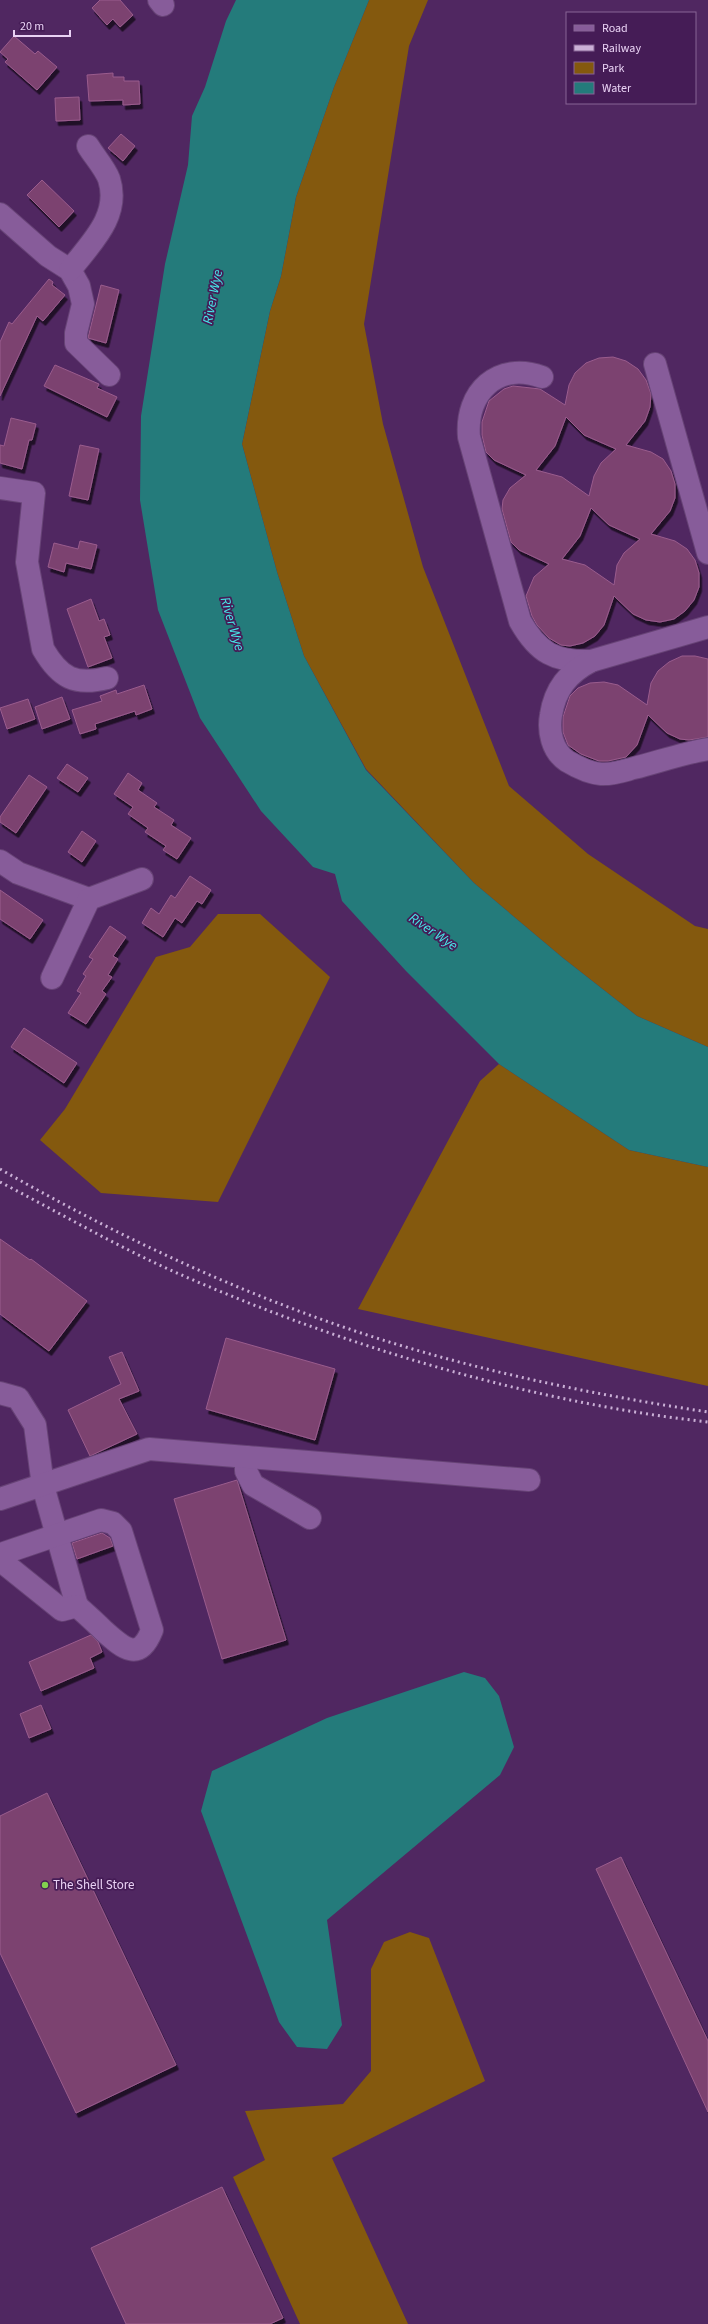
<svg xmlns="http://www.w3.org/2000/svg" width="708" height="2324" font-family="'Source Sans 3',sans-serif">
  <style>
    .green { fill: #84590e }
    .water { fill: #247b7b }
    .building { fill: #7c4270; stroke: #9a5c8d; fill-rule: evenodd; filter: url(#shadow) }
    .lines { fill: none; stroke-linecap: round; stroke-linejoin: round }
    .minor-casing { stroke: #674376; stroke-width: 24 }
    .minor { stroke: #875c9a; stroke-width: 22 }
    .rail { stroke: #cab0d6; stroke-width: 3; stroke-dasharray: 2 4; stroke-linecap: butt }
    .poi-dot { fill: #82d04f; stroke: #451c56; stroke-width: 1.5 }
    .labels { text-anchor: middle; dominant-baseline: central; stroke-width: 3.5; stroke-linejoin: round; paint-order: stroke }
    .poi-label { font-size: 13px; fill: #e9d2f4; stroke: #451c56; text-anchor: start }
    .water-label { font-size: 14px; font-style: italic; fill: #47e9e9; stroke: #451c56 }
  </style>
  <defs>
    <filter id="shadow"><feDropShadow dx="2.5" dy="4.5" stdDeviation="0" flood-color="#0009"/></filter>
  </defs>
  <rect width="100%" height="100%" fill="#502761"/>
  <!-- green -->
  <g class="green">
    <path d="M369 0H428L409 46 364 324 383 424 423 567 509 786 588 854 695 926 708 929V1047L637 1016 563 958 474 883 366 769 304 656 277 572 242 444 270 311 281 276 296 197 334 87Z"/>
    <path d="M218 914H260L330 977 218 1202 101 1193 40 1140 65 1109 156 957 190 947Z"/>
    <path d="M499 1064 629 1150 708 1167V1386L358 1309 480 1081Z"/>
    <path d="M410 1932 429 1938 485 2081 332 2158 408 2324H300L233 2177 265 2160 245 2111 343 2104 371 2071V1969L384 1942Z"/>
  </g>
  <!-- water -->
  <g class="water">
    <path d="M236 0H369L334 87 296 197 281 276 270 311 242 444 277 572 304 656 366 770 474 883 563 958 637 1016 708 1047V1167L629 1150 499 1064 406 971 342 901 335 874 313 867 261 811 200 718 158 610 140 500 141 416 165 264 188 165 192 116 205 87 226 21Z"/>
    <path d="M464 1672 485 1678 499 1696 514 1747 500 1775 327 1920 342 2025 327 2049 297 2047 279 2022 201 1811 212 1771 327 1718Z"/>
  </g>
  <!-- building -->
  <g class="building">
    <path d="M100 0H120L133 15 120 27 113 19 107 25 92 8Z"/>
    <path d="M14 36 35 54 38 51 57 67 37 90 5 62 8 59 0 52Z"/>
    <path d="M113 73V77H124V81H139L140 104 123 105V100L89 101 87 75Z"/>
    <path d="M79 97 80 120 56 121 55 98Z"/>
    <path d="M121 134 135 146 123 161 108 148Z"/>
    <path d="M42 180 74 211 59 227 27 195Z"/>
    <path d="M49 279 53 282 52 285 65 295 43 321 37 316 0 396V342L9 322 12 324Z"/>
    <path d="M101 285 119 290 106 343 88 338Z"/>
    <path d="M613 357 626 361 638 369 646 380 651 394 650 407 645 421 626 445 651 452 663 459 671 471 675 484V498L670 511 651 534 675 541 687 549 695 560 699 573V587L694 600 685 611 674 619 660 622 646 620 633 614 614 596 604 625 595 636 583 643 570 646 561 645 549 638 537 625 532 616 526 596 534 577 549 564 519 550 511 542 502 509 503 500 510 488 526 475 494 460 486 452 482 435V422L489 401 504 389 513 386 540 389 565 405 569 385 575 373 586 363 599 358ZM566 417 584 435 616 449 601 463 594 476 589 496 562 477 536 470 555 446ZM591 508 609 525 640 539 624 553 617 565 614 585 585 565 562 559 580 536Z"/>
    <path d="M55 365 99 384 97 388 117 397 107 417 44 386Z"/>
    <path d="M11 418 36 424 32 440H29L22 469 0 463V445L4 446Z"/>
    <path d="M80 445 99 449 88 500 69 496Z"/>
    <path d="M80 541 97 545 91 569 66 563 64 572 48 567 54 543 78 549Z"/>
    <path d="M91 599 99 621 104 619 110 635 104 637 112 658 88 667 67 609Z"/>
    <path d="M682 656H695L708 659V737L689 740 680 739 667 733 648 715 637 745 626 757 608 761H599L581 754 568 745 563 732V717L570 696 578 688 590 683 604 682 618 685 647 705 651 683 658 671 669 662Z"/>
    <path d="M144 685 152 709 136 715 135 711 95 724 96 729 80 734 72 710 102 701 100 696 116 690 117 694Z"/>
    <path d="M62 697 70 719 42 729 35 707Z"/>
    <path d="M28 699 35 719 7 729 0 708Z"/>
    <path d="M67 764 88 778 78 792 57 778Z"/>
    <path d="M128 773 142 783 138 790 157 803 154 807 174 820 171 825 191 838 177 859 163 850 166 846 145 832 148 828 128 814 133 807 114 794Z"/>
    <path d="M29 775 47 787 16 833 0 822V817Z"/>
    <path d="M82 831 96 841 82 862 68 852Z"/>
    <path d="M190 876 211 890 202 904 197 901 182 923 175 918 163 937 142 923 151 908 159 914 171 895 175 898Z"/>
    <path d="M0 890 43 920 30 939 0 919Z"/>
    <path d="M110 926 126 937 113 956 118 959 108 975 112 977 102 991 106 994 86 1024 68 1013 81 993 77 991 86 976 83 974 93 959 89 957Z"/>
    <path d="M24 1028 77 1063 64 1083 11 1047Z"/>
    <path d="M0 1239 30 1260 31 1259 87 1301 49 1351 0 1314Z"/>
    <path d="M226 1338 335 1369 315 1440 206 1409Z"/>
    <path d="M122 1352 139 1391 119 1399 137 1434 90 1456 68 1410 121 1384 109 1357Z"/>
    <path d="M237 1480 286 1640 222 1659 174 1499Z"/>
    <path d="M102 1533 110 1538 113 1546 77 1559 72 1543Z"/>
    <path d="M91 1635 98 1642 102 1652 90 1658 94 1668 41 1691 29 1662Z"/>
    <path d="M41 1705 51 1729 29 1738 20 1714Z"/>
    <path d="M47 1793 176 2065 76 2113 0 1953V1816Z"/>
    <path d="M621 1857 708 2041V2112L596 1869Z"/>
    <path d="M222 2187 283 2318 270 2324H126L91 2248Z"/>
  </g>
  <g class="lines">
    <defs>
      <g id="minor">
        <path d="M159 0 163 5"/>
        <path d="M0 214 48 256 70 270 79 286 83 304 76 333V343L109 375"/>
        <path d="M70 270C90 244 121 216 109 179 105 168 94 156 88 146"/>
        <path d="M655 364 708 553"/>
        <path d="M542 377C498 361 465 392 469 437L520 621C538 653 555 662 591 661"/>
        <path d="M0 488 34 493 27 562 43 649C60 678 75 686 107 678"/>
        <path d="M708 627 591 661C568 673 555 689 551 715 548 731 552 751 567 761 577 767 589 773 601 774 612 775 623 771 634 768 658 762 683 753 708 749"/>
        <path d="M0 861 18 873 89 899"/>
        <path d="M52 978 89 899 142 879"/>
        <path d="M0 1393 18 1398 35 1425 43 1486 77 1606"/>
        <path d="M246 1457V1471L253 1485 310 1518"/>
        <path d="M0 1499 149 1449 529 1480"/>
        <path d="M101 1520 113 1523 121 1531 152 1630C139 1663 123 1648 104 1631 95 1622 86 1614 77 1606L62 1610 0 1560 4 1553Z"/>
      </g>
    </defs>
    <!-- minor casing -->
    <use href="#minor" class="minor-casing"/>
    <!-- minor -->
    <use href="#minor" class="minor"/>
    <!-- rail -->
    <g class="rail">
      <path d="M0 1169C131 1244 271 1308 416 1350 512 1378 609 1397 708 1412"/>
      <path d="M0 1182C56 1211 111 1243 168 1269 334 1343 527 1402 708 1422"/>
    </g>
  </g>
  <!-- markers -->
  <circle class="poi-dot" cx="45" cy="1885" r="4"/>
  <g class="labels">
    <!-- poi labels -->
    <g class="poi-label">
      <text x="53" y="1885">The Shell Store</text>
    </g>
    <!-- water labels -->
    <g class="water-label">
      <text transform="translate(213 297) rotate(-79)">River Wye</text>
      <text transform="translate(232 624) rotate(74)">River Wye</text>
      <text transform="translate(433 932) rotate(34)">River Wye</text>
    </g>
  </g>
  <!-- legend -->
  <rect x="566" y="12" width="130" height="92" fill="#451c56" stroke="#876595"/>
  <rect x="574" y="25" width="20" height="6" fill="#875c9a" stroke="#876595"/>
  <text x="602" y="32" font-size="12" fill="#e9d2f4">Road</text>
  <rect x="574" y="45" width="20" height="6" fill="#cab0d6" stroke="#876595"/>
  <text x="602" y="52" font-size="12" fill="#e9d2f4">Railway</text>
  <rect x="574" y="62" width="20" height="12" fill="#84590e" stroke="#876595"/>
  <text x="602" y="72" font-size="12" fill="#e9d2f4">Park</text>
  <rect x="574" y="82" width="20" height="12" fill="#247b7b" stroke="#876595"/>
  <text x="602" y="92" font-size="12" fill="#e9d2f4">Water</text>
  <!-- scale -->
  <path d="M14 30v6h56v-6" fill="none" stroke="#e9d2f4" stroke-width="2"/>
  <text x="20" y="30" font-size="12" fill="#e9d2f4" stroke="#451c56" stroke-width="3" paint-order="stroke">20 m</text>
</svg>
